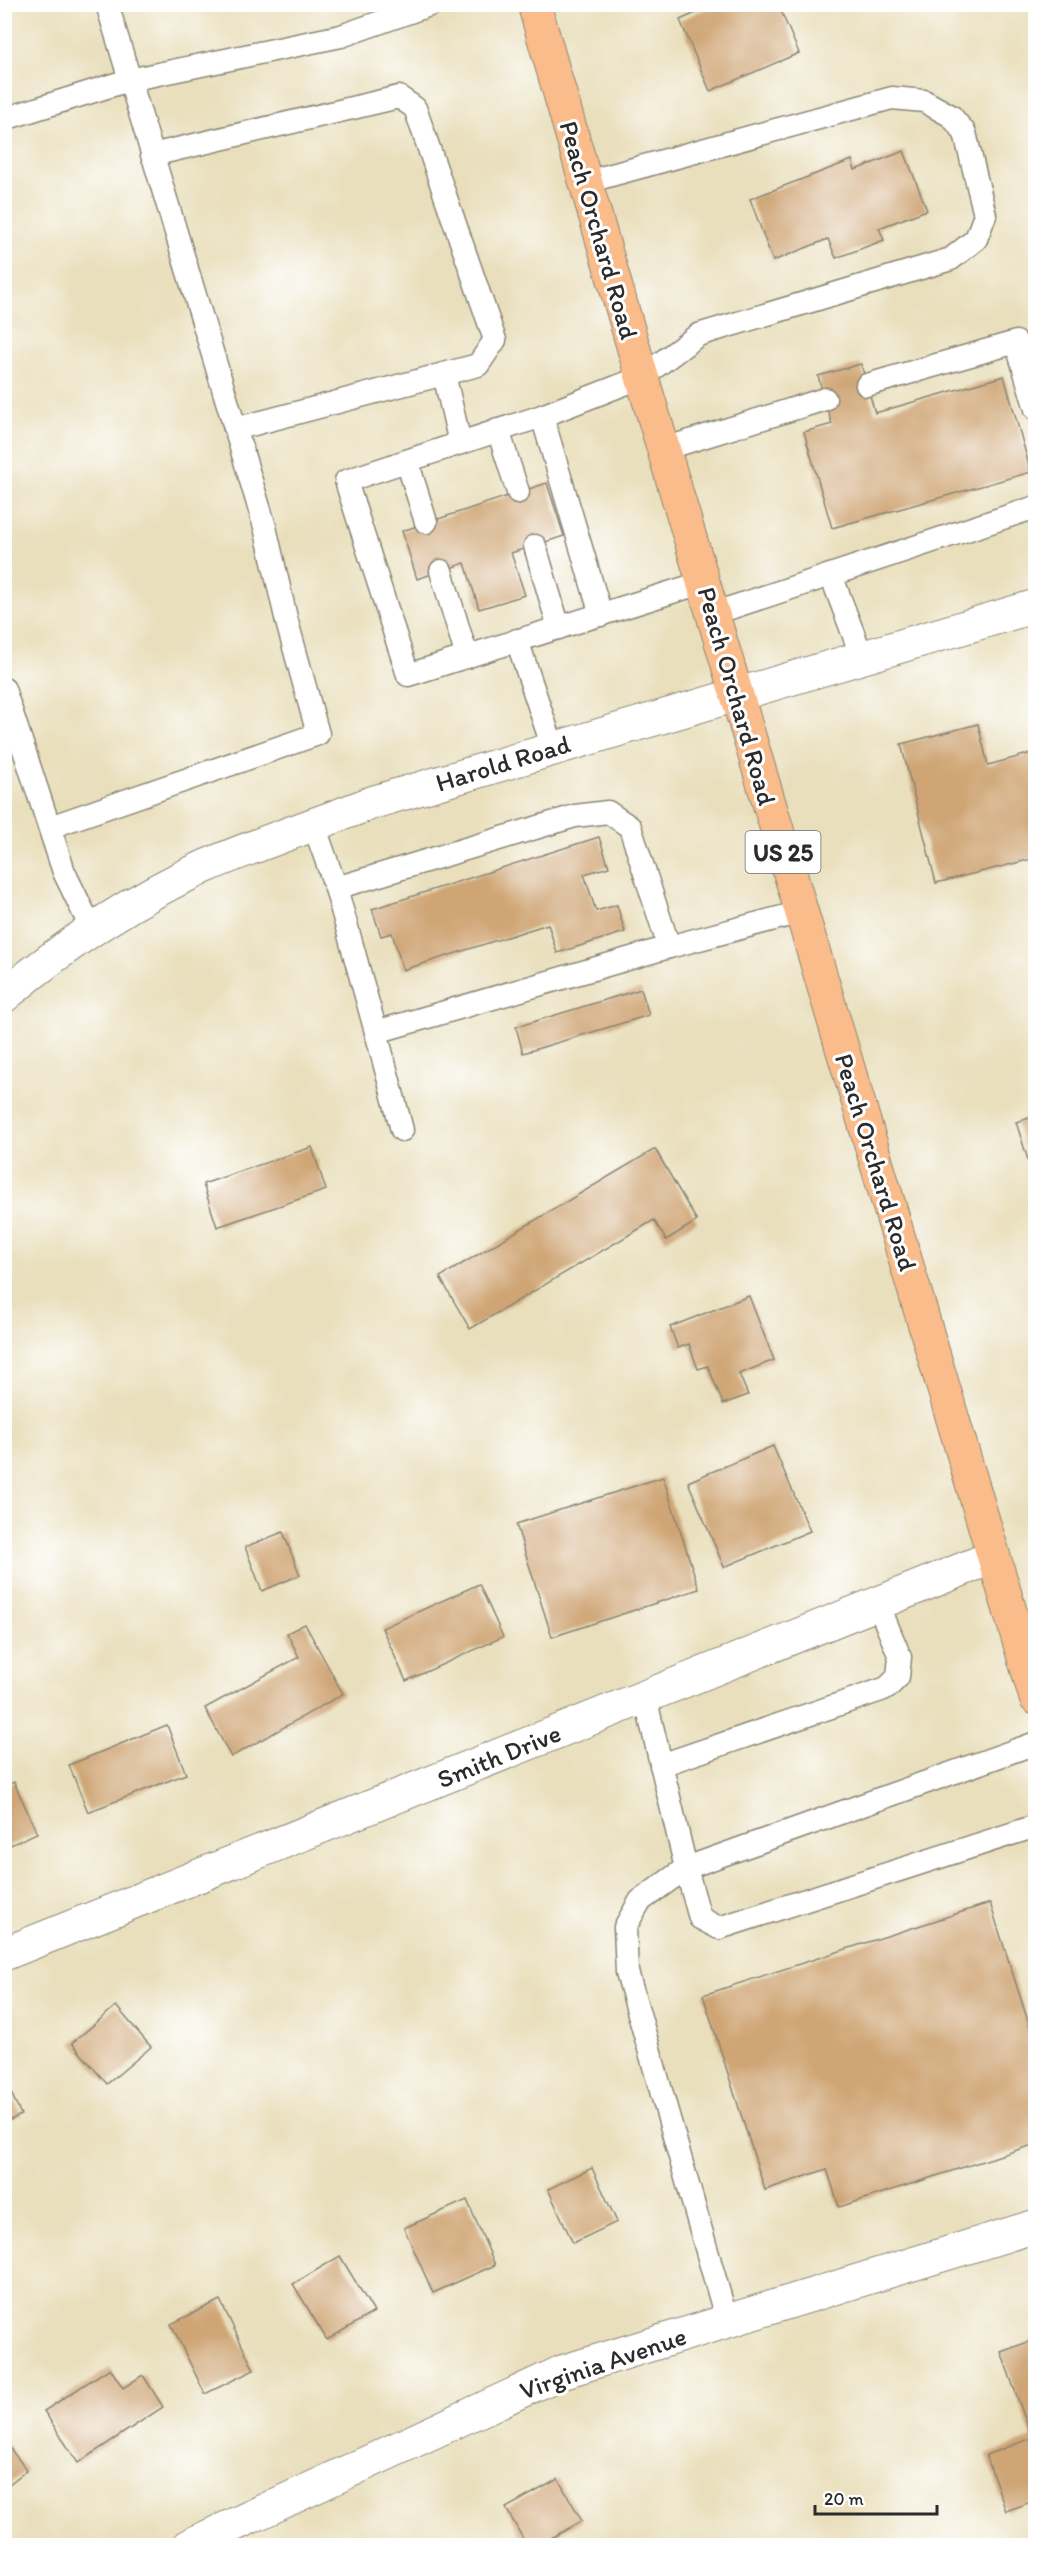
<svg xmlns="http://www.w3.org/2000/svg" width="1040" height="2550" font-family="Itim,sans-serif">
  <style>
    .building { fill: #cfa575 }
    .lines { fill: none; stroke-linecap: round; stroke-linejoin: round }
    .service-casing { stroke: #8a8574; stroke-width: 25 }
    .minor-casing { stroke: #8a8574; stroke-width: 35 }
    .primary-casing { stroke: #8a8574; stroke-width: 35 }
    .service { stroke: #fff; stroke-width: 22 }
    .minor { stroke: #fff; stroke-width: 33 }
    .primary { stroke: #f9bc8a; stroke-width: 33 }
    .labels { text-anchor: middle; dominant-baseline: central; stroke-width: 6; stroke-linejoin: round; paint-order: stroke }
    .shield { fill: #fff; stroke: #6b6b6b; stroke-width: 1.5 }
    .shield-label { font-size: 24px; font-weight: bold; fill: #2b2b2b }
    .street-label { font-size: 26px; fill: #2b2b2b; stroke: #fff }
  </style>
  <rect width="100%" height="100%" fill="#fff"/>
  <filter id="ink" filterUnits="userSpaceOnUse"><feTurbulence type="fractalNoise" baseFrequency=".0167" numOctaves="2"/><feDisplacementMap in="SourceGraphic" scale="12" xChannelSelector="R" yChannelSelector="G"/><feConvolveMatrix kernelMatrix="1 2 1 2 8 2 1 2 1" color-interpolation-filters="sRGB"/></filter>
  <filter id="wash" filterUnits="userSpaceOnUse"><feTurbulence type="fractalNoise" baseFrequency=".008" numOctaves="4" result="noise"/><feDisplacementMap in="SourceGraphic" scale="24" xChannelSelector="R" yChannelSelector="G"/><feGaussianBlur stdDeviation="1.35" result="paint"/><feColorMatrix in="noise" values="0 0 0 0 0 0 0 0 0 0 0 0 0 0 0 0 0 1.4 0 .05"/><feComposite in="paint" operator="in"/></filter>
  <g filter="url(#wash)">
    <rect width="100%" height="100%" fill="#e9dfbc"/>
    <g id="blocks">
      <!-- building -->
      <g class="building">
        <path d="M716 4H778L799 53 710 91 680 20Z"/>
        <path d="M904 151 927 210 879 228 884 240 836 258 828 239 773 261 750 199 852 160 855 170Z"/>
        <path d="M861 364 875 413 1004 376 1031 472 832 528 804 432 832 424 818 376Z"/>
        <path d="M547 483 564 536 511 553 525 595 479 609 465 563 417 579 402 531Z"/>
        <path d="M978 724 988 765 1032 753 1036 767V858L936 883 901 744Z"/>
        <path d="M599 837 609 867 584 874 596 911 617 905 625 932 557 953 548 924 403 970 392 933 381 936 372 909Z"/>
        <path d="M641 989 649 1015 523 1053 516 1027Z"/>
        <path d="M1036 1116V1182H1035L1016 1122Z"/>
        <path d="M312 1147 326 1190 217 1227 203 1184Z"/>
        <path d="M655 1149 697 1221 666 1240 654 1220 470 1329 440 1277Z"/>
        <path d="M749 1296 774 1360 739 1374 748 1395 723 1404 708 1366 698 1369 689 1344 678 1348 670 1327Z"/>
        <path d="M773 1446 810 1531 724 1567 688 1482Z"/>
        <path d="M663 1477 699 1589 552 1637 516 1524Z"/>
        <path d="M283 1532 300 1575 262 1591 245 1547Z"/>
        <path d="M479 1584 503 1637 406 1681 382 1628Z"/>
        <path d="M305 1624 343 1694 231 1757 205 1708 299 1657 287 1633Z"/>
        <path d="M167 1725 186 1774 88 1812 69 1765Z"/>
        <path d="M14 1782 37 1833 4 1848V1787Z"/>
        <path d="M990 1903 1036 2046V2144L839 2207 827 2169 765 2190 703 1995Z"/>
        <path d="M116 2006 151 2047 107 2084 72 2043Z"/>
        <path d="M4 2077 21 2115 4 2123Z"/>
        <path d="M592 2168 617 2222 573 2243 548 2189Z"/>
        <path d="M467 2200 495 2265 433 2293 404 2228Z"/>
        <path d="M340 2256 374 2312 327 2340 293 2284Z"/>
        <path d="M220 2300 254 2370 205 2394 171 2324Z"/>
        <path d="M1036 2339V2500L1006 2511 986 2455 1032 2438 1001 2352Z"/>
        <path d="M110 2368 123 2388 143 2375 163 2407 78 2463 44 2411Z"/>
        <path d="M4 2441 27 2470 4 2488Z"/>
        <path d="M558 2479 582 2521 537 2546H527L506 2508Z"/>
      </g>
    </g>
  </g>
  <g filter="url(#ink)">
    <use href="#blocks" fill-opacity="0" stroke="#8a8574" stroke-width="1.5"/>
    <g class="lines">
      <defs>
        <g id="service">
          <path d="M4 119 129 80 341 36 432 4"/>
          <path d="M152 155 399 97 415 108 495 340 478 365 235 429"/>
          <path d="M586 182 892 98 924 101 951 116 965 133 985 215 976 239 951 259 698 335 642 377 542 416 346 481 408 675 704 582"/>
          <path d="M444 374 460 443"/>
          <path d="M867 385 1016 342 1036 409"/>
          <path d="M542 416 601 615"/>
          <path d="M498 430 518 492"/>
          <path d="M664 449 825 399"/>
          <path d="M407 461 426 522"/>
          <path d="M535 546 559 628"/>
          <path d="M441 571 467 657"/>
          <path d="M831 575 862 657"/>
          <path d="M712 614 1036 507"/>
          <path d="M517 640 553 748"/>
          <path d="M4 689 64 872 92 930"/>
          <path d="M314 825 336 888 376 1032 669 947 801 912"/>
          <path d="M50 827 318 734 287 622 265 527 107 4"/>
          <path d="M336 888 575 816 608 812 630 827 669 947"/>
          <path d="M376 1032 402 1130"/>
          <path d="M645 1697 686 1868 700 1918 719 1928 1036 1826"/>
          <path d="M661 1765 887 1688 898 1677 900 1657 878 1604"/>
          <path d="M727 2321 627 1972 625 1927 640 1901 686 1868 1036 1743"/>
        </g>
        <g id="minor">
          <path d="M4 996C65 945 131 900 204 867 259 843 315 825 371 803L1036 606"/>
          <path d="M4 1954 993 1557"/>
          <path d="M188 2546 562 2372 1036 2226"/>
        </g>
        <path id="primary" d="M534 4 642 377 1036 1698"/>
      </defs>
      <!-- service casing -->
      <use href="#service" class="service-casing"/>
      <!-- minor casing -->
      <use href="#minor" class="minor-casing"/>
      <!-- primary casing -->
      <use href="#primary" class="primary-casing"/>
      <!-- service -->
      <use href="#service" class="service"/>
      <!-- minor -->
      <use href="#minor" class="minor"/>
      <!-- primary -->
      <use href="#primary" class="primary"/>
    </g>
  </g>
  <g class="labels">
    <!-- shield labels -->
    <rect class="shield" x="745.5" y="831" width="75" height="42" rx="4.5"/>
    <g class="shield-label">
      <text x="783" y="852">US 25</text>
    </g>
    <!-- street labels -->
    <g class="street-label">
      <text transform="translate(599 230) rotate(74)">Peach Orchard Road</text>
      <text transform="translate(737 696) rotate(74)">Peach Orchard Road</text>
      <text transform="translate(503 763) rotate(-17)">Harold Road</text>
      <text transform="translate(876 1162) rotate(73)">Peach Orchard Road</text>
      <text transform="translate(499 1756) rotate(-22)">Smith Drive</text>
      <text transform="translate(603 2363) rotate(-19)">Virginia Avenue</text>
    </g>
  </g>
  <!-- margin -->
  <rect width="1040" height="2550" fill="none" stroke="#fff" stroke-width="24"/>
  <!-- scale -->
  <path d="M815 2505v9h122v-9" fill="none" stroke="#2b2b2b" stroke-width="3"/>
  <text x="824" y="2505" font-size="18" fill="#2b2b2b" stroke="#ffffff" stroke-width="4.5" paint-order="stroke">20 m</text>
</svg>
